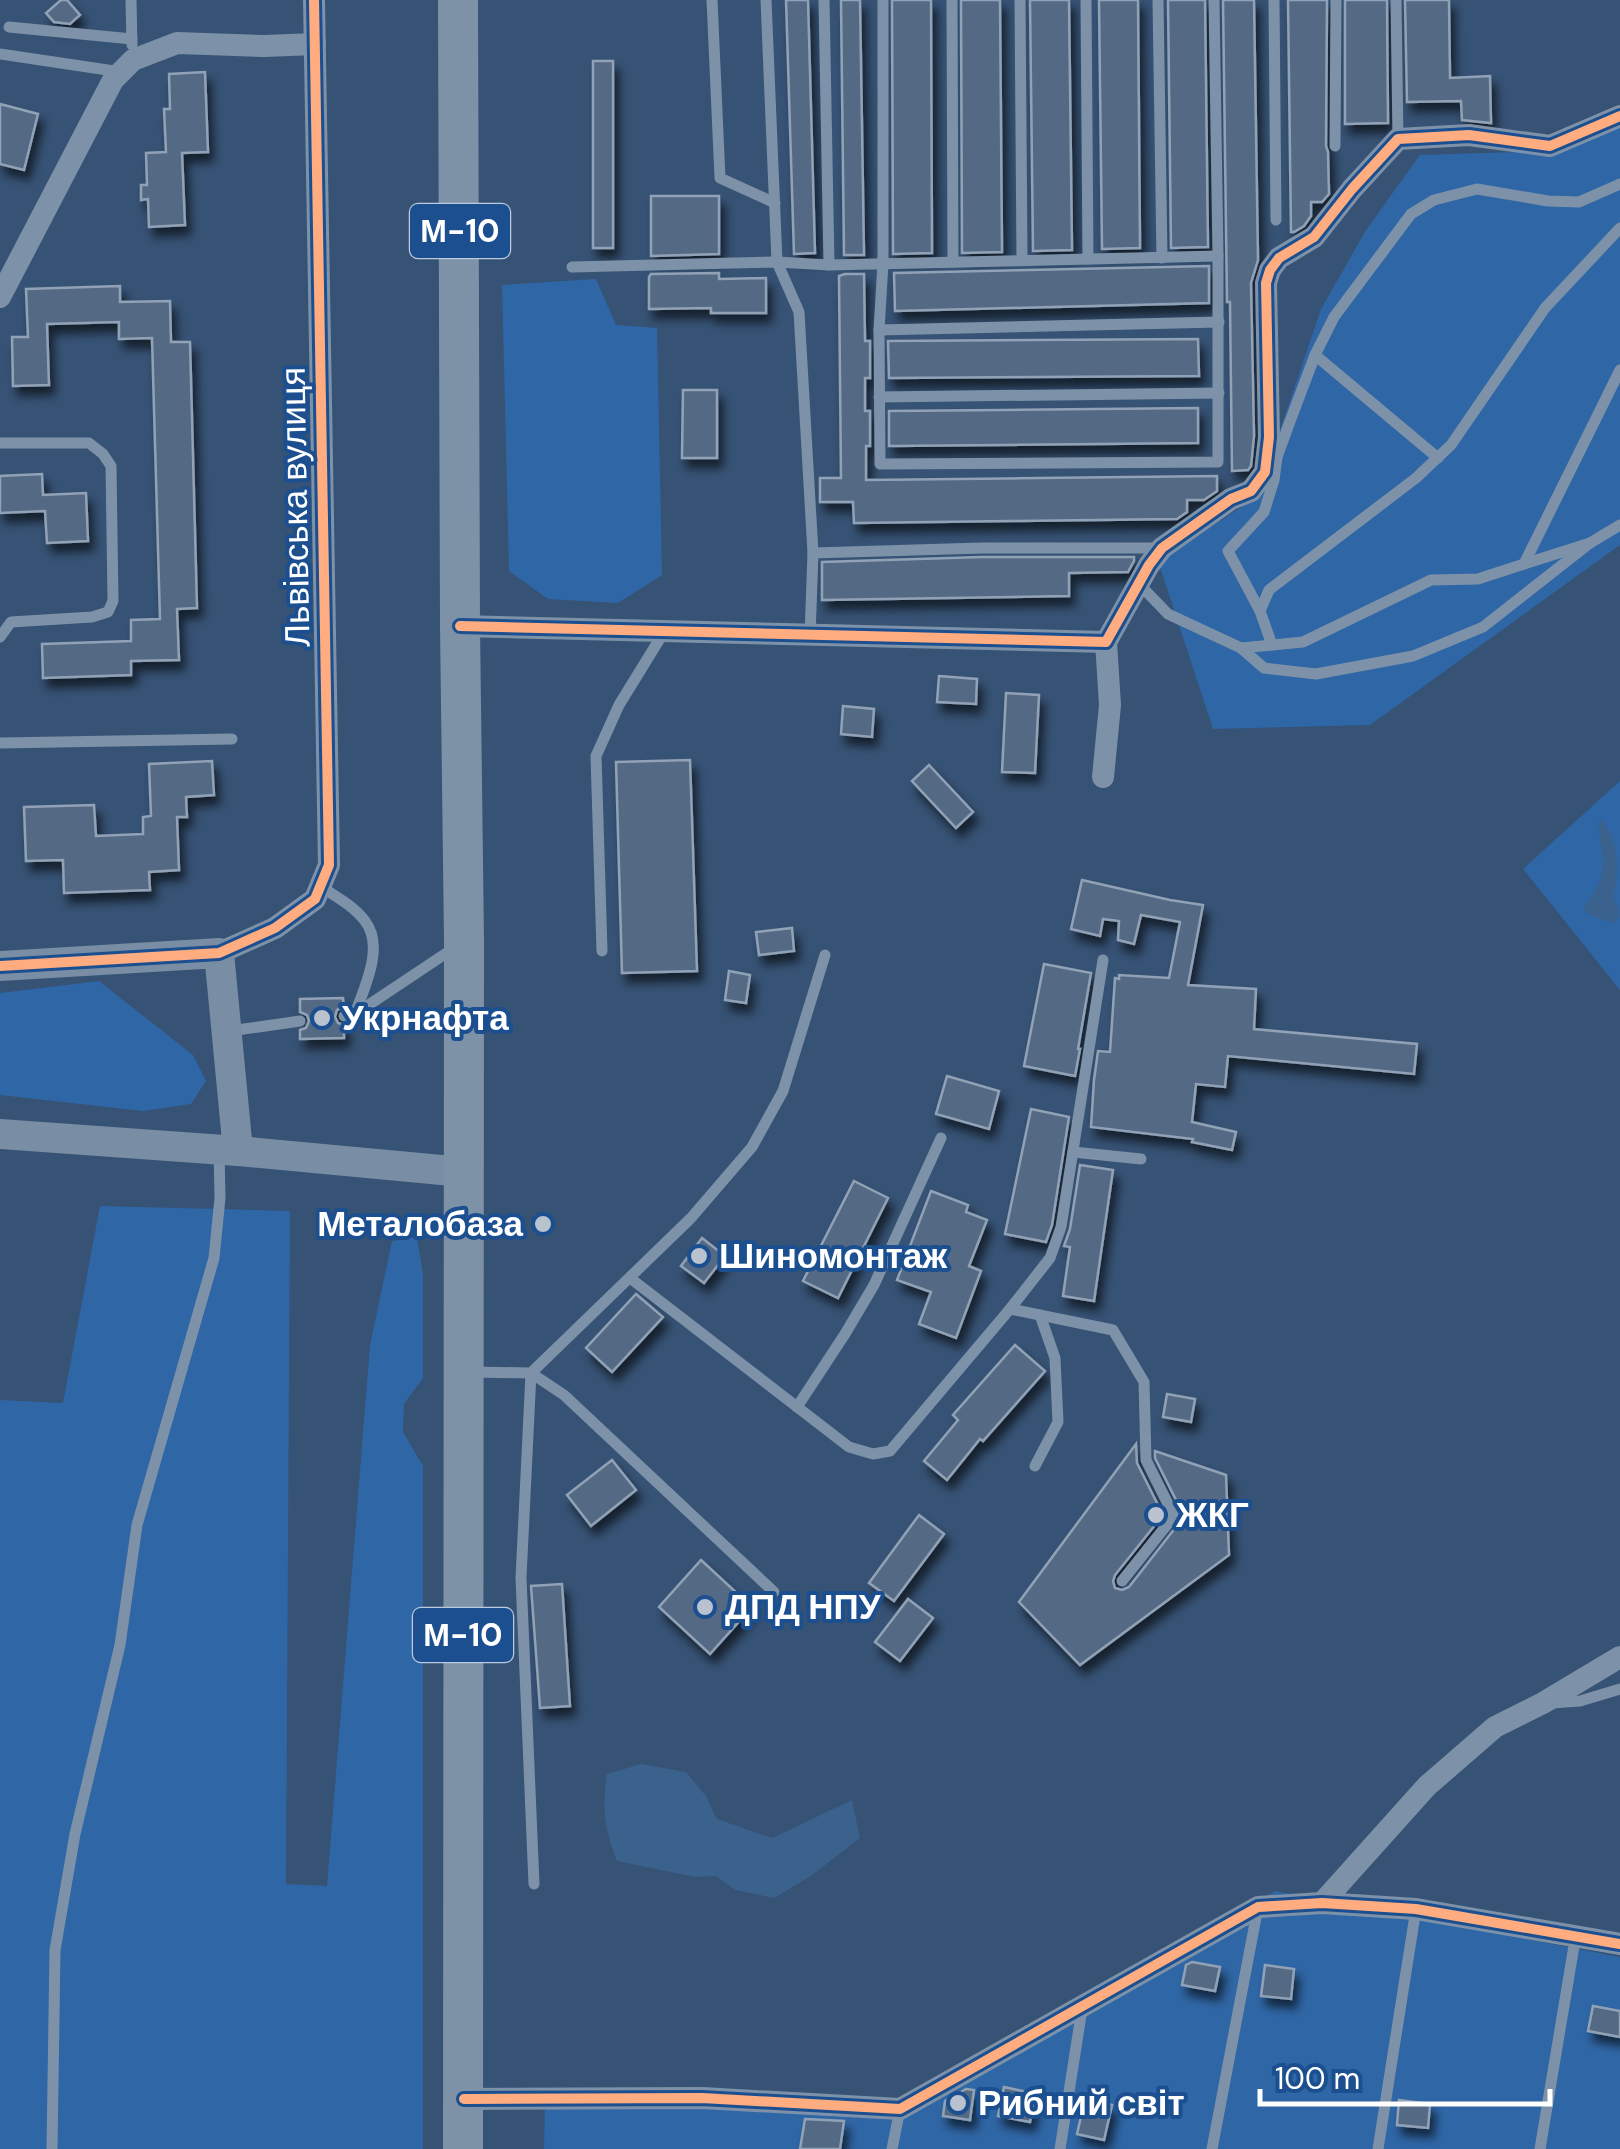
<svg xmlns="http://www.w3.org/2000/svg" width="1620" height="2149" font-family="'DM Sans',sans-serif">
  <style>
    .green { fill: #2f66a5 }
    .water { fill: #3b618d }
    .building { fill: #526984; stroke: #92a2b6; stroke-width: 2.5; filter: url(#shadow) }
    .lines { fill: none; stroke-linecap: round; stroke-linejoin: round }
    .lane { stroke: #7d92a8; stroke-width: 11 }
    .street { stroke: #7d92a8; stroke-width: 22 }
    .secondary { stroke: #798da4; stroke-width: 30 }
    .highway { stroke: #7e92a7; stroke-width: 40 }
    .cycleway-casing { stroke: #1b4f8f; stroke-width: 16 }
    .cycleway { stroke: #ffac80; stroke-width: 10 }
    .poi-dot { fill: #b9c2ce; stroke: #1b4f8f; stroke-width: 4 }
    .labels { text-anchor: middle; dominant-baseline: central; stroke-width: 8; stroke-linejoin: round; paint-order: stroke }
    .shield { fill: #1b4f8f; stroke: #bbcadd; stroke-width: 2.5 }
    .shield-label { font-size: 32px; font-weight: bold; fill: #fff }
    .street-label { font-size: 35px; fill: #fff; stroke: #1b4f8f }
    .poi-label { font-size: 35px; font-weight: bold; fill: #fff; stroke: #1b4f8f; text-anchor: start }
  </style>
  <defs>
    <filter id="shadow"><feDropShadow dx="5" dy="9" stdDeviation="5" flood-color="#0009"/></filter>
  </defs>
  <rect width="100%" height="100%" fill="#365274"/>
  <!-- green -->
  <g class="green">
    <path d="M1620 121V545L1370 725 1213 729 1158 561 1243 506 1280 430 1321 309 1366 230 1420 155 1552 151Z"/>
    <path d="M596 279 616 325 657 328 662 575 618 603 548 599 509 571 502 285Z"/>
    <path d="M1620 781V990L1523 869Z"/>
    <path d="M99 981 193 1055 206 1081 191 1104 143 1111 0 1095V993Z"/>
    <path d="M100 1206 290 1211 286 1884 327 1886 370 1345 392 1241 417 1237 423 1275V1378L404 1404 403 1432 423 1466V2149H0V1400L63 1403Z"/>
    <path d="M1275 1891 1620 1957V2149H544L545 2101 919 2109Z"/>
  </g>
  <!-- water -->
  <g class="water">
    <path d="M1600 819C1620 842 1620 869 1613 898L1618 908 1619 916 1614 923 1592 916 1583 909C1598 889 1606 876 1602 851 1600 839 1598 831 1600 819Z"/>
    <path d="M641 1764 686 1772 706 1796 717 1819 772 1838 852 1800 860 1838 811 1876 774 1898 735 1890 716 1876 695 1877 617 1861C604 1828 602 1809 607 1774Z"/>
  </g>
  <!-- building -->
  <g class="building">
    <path d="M61 0H67L80 15 70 24 54 22 46 13Z"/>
    <path d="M786 0H808L815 253 794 254Z"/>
    <path d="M841 0H860L864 255H844Z"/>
    <path d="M892 0H931L932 253 893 254Z"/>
    <path d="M961 0H1000L1002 252 962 253Z"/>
    <path d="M1030 0H1069L1072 250 1033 251Z"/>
    <path d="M1099 0H1138L1140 248 1102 249Z"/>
    <path d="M1168 0H1205L1208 247 1171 248Z"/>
    <path d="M1223 0H1254L1258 260 1251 283 1254 436 1251 466 1248 470 1232 471 1230 302H1227Z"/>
    <path d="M1288 0H1327L1326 146 1328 152 1329 194 1322 202H1311V216L1304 226 1294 232H1291Z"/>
    <path d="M1345 0H1387L1388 123 1345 124Z"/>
    <path d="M1405 0H1449L1450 78 1490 76 1491 123 1462 120 1461 101 1407 102Z"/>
    <rect x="593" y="61" width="20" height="187"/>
    <path d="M205 72 208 152 182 153 185 225 149 227 148 199 141 200V185H147L146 153 166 152 164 109H170L169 74Z"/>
    <path d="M0 104 38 114 24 170 0 164Z"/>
    <path d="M651 196H719V254L651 256Z"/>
    <path d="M1209 266V303L895 311 894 273Z"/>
    <path d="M719 273V279L766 278V313H711V308L649 309V277L651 274Z"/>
    <path d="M845 274H864L865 341H870V378H865V411H870V446H866V480L1217 476V491L1204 500H1187V512L1177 519 854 523 853 502H820V478H841L839 276Z"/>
    <path d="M120 286V302L170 301 171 342H190L197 608 177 609 179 660 131 661V675L43 678 42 644 131 641V620L160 619 152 338 119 339V322L47 324 49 385 13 386 12 337H28L26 289Z"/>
    <path d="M1198 339 1199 376 889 378 888 341Z"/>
    <path d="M683 390H717V458H682Z"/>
    <path d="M1198 408V443L889 446V411Z"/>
    <path d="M42 474 43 495 86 493 88 541 47 543 45 511 0 513V476Z"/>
    <path d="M982 557H1134V561L1128 572 1069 573V596L822 600V562Z"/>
    <path d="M939 676 977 679 976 704 937 702Z"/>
    <path d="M1006 693 1039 695 1035 773 1002 772Z"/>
    <path d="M843 706 874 709 872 737 841 734Z"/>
    <path d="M690 760 697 971 622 973 616 762Z"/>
    <path d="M212 761 214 795 186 797 187 817H177L179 870 149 872 150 890 64 893 63 860 26 861 24 807 94 805 96 836 143 834V817L151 816 149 764Z"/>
    <path d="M929 765 973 812 956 828 912 781Z"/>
    <path d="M1082 880 1170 900 1203 905 1188 985 1256 989 1254 1029 1417 1044 1414 1074 1228 1056 1225 1087 1196 1084 1192 1122 1236 1132 1232 1150 1192 1142 1193 1139 1091 1127 1094 1080 1098 1051 1110 1052 1115 978 1119 979V975L1169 978 1180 922 1141 915 1134 944 1118 940 1119 921 1103 919 1100 936 1071 929Z"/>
    <path d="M792 928 794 951 759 955 756 932Z"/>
    <path d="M1044 964 1091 973 1078 1049H1080L1075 1076 1024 1066Z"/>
    <path d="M729 971 750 975 746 1003 725 1000Z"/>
    <path d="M343 998 344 1007 337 1010 335 1017 338 1023 344 1025V1038L300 1039V1030L306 1028 309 1021 307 1015 300 1012V999Z"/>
    <path d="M947 1076 999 1091 989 1129 936 1114Z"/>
    <path d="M1031 1109 1069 1117 1052 1225 1046 1242 1005 1234Z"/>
    <path d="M1080 1165 1113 1170 1094 1301 1063 1296 1070 1247 1064 1246 1070 1229Z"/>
    <path d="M854 1181 888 1198 838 1298 803 1281Z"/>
    <path d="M931 1191 968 1205 966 1212 987 1220 969 1266 981 1271 956 1338 919 1324 931 1292 897 1280Z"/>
    <path d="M702 1238 725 1256 704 1283 681 1266Z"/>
    <path d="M636 1294 663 1317 612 1372 586 1348Z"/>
    <path d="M1015 1345 1045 1371 983 1441 980 1439 947 1480 924 1461 958 1420 953 1415Z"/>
    <path d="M1167 1394 1195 1399 1191 1422 1163 1417Z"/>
    <path d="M1136 1444 1137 1463 1163 1515 1115 1575 1113 1581 1115 1588 1122 1590 1129 1587 1183 1518 1182 1512 1155 1458V1451L1226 1475 1229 1555 1080 1665 1019 1602Z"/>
    <path d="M612 1460 636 1490 591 1526 567 1495Z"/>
    <path d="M919 1515 944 1534 894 1601 869 1583Z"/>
    <path d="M701 1560 752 1607 710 1654 659 1607Z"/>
    <path d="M562 1584 570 1706 540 1708 531 1586Z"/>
    <path d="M908 1599 933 1618 900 1661 875 1642Z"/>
    <path d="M1192 1962 1220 1967 1215 1991 1182 1985 1186 1965Z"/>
    <path d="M1265 1965 1294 1969 1291 1999 1261 1996Z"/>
    <path d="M1593 2006 1620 2011V2037L1588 2031Z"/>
    <path d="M1004 2087 1036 2094 1030 2122 998 2116Z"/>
    <path d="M966 2089 974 2090 970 2120 943 2116 945 2101Z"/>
    <path d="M1085 2099 1112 2105 1104 2140 1077 2134Z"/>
    <path d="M1399 2100 1430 2104 1428 2128 1397 2125Z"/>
    <path d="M805 2119 844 2121 840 2149H800Z"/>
  </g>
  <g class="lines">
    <!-- lane -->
    <g class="lane">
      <path d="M131 0 132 45"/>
      <path d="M712 0 720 178 775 203"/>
      <path d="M766 0 777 262 799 312 813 553 810 636"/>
      <path d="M824 0 829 265"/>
      <path d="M883 0V263L879 330 880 464 1218 462V256L1214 0"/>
      <path d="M952 0 953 262"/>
      <path d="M1020 0 1022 260"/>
      <path d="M1086 0 1088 259"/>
      <path d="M1158 0 1162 258"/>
      <path d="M1274 0 1276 220"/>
      <path d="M1396 0 1398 139"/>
      <path d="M9 27 132 39"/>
      <path d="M0 54 121 72"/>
      <path d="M1335 146 1336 0"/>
      <path d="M572 267 777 262 829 265 1218 256"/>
      <path d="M879 330 1219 322"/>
      <path d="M1315 355 1438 458"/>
      <path d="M879 397 1219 393"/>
      <path d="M0 443H89L103 454 111 466 113 601 108 612 92 617 11 622 0 637"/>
      <path d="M813 553 982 548H1162"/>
      <path d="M1524 564 1590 543 1620 525"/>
      <path d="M1139 584 1168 614 1241 648 1303 642 1431 580 1478 579 1524 564 1620 370"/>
      <path d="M1260 611 1228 551 1264 512 1274 480 1277 457 1289 424 1315 355 1334 317 1411 214 1434 200 1477 189 1548 201 1579 202 1620 184"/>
      <path d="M1272 645 1260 611 1269 590 1416 478 1451 445 1545 308 1620 228"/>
      <path d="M1241 648 1264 668 1316 674 1413 656 1483 627 1590 543"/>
      <path d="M0 743 232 739"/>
      <path d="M320 886C335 896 354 906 365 921 385 947 364 988 355 1014"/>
      <path d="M602 951 596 756 619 705 664 632"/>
      <path d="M344 1016 355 1014 457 946"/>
      <path d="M230 1031 300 1021"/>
      <path d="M1073 1152 1141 1159"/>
      <path d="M630 1278 849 1447 873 1454 890 1451 1010 1309 1050 1258 1061 1227 1103 960"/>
      <path d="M1010 1309 1113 1330 1144 1382 1146 1460 1174 1516 1122 1581"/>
      <path d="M472 1372 531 1373 691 1218 752 1147 783 1091 825 955"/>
      <path d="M531 1373 521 1578 534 1884"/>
      <path d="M531 1373 564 1395 774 1592"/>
      <path d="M797 1407 845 1334 874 1285 941 1138"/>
      <path d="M1035 1466 1058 1422 1055 1358 1040 1315"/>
      <path d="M1552 1703 1580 1701 1620 1689"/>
      <path d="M52 2149 55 1950 75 1834 120 1645 137 1525 214 1258 220 1198 219 1150"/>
      <path d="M892 2149 900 2109"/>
      <path d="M1060 2149 1082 2009"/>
      <path d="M1212 2149 1258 1907"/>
      <path d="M1378 2149 1416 1909"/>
      <path d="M1540 2149 1576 1934"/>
    </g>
    <!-- street -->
    <g class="street">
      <path d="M0 297 113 80 133 60 177 43 264 46 315 44"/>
      <path d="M460 626 1106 642 1149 565 1162 548 1231 499 1251 491 1265 472 1269 437 1266 283 1270 270 1279 258 1314 237 1352 189 1398 139 1469 135 1550 146 1620 116"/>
      <path d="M1103 777 1110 705 1106 642"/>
      <path d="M219 953 275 928 315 899 329 865 314 0"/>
      <path d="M1322 1903 1427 1786 1495 1727 1543 1703 1620 1657"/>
      <path d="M464 2099 702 2098 900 2109 1258 1907 1322 1903 1416 1909 1620 1944"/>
    </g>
    <!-- secondary -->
    <g class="secondary">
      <path d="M0 966 219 953 238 1151"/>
      <path d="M0 1134 238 1151 463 1172"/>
    </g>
    <!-- highway -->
    <path class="highway" d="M458 0 460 626 464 941 463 2149"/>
    <defs>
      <g id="cycleway">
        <path d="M460 626 1106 642 1149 565 1162 548 1231 499 1251 491 1265 472 1269 437 1266 283 1270 270 1279 258 1314 237 1352 189 1398 139 1469 135 1550 146 1620 116"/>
        <path d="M0 966 219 953 275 928 315 899 329 865 314 0"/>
        <path d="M464 2099 702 2098 900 2109 1258 1907 1322 1903 1416 1909 1620 1944"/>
      </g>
    </defs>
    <!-- cycleway casing -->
    <use href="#cycleway" class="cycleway-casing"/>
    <!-- cycleway -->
    <use href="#cycleway" class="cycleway"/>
  </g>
  <!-- markers -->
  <g class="poi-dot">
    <circle cx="322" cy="1018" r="10"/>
    <circle cx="543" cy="1224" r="10"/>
    <circle cx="699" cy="1256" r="10"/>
    <circle cx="1156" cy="1515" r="10"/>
    <circle cx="705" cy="1607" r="10"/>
    <circle cx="958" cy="2103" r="10"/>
  </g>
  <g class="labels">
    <!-- shield labels -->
    <g class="shield">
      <rect x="410" y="204" width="100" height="54" rx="8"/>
      <rect x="413" y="1608" width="100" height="54" rx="8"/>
    </g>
    <g class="shield-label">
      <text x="460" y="231">М-10</text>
      <text x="463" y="1635">М-10</text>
    </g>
    <!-- street labels -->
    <g class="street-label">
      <text transform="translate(295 507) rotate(-91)">Львівська вулиця</text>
    </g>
    <!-- poi labels -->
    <g class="poi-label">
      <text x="342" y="1018">Укрнафта</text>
      <text x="523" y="1224" text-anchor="end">Металобаза</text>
      <text x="719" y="1256">Шиномонтаж</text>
      <text x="1176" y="1515">ЖКГ</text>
      <text x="725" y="1607">ДПД НПУ</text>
      <text x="978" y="2103">Рибний світ</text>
    </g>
  </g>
  <!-- scale -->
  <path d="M1260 2089v15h290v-15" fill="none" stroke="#ffffff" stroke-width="5"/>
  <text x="1275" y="2089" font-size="30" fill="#ffffff" stroke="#1b4f8f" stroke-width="8" paint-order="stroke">100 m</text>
</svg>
